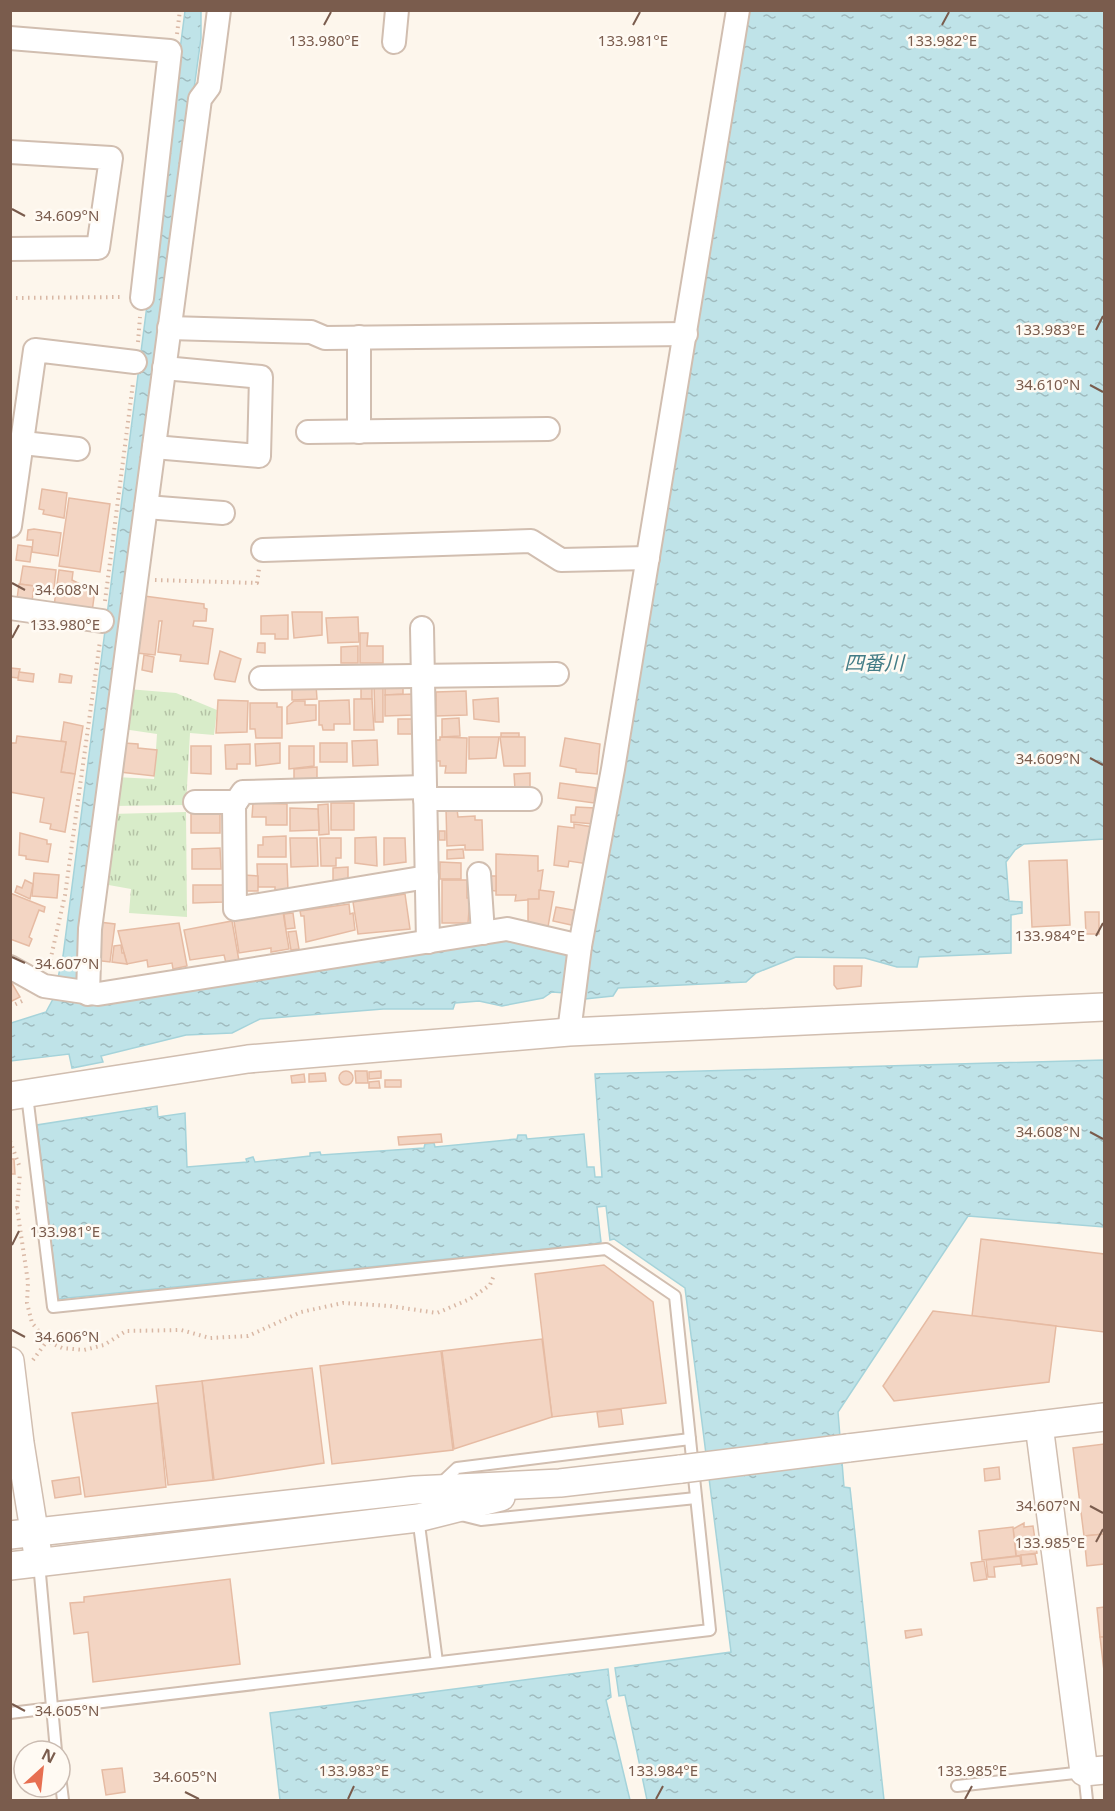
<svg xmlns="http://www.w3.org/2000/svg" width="1115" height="1811" font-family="'Noto Sans','Noto Sans JP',sans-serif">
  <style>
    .grass { fill: url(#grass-tufts) }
    .water { fill: url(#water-ripples); stroke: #a5d3da; stroke-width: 1.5 }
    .building { fill: #f3d5c3; stroke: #e6bba3; stroke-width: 1.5 }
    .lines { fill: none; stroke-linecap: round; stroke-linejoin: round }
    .service-casing { stroke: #d1beb0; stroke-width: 14 }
    .minor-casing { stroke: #d1beb0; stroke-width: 26 }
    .tertiary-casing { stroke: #d1beb0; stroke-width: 30 }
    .path { stroke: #d9b8a5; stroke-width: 4; stroke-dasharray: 1.5 4.5; stroke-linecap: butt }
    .service { stroke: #fff; stroke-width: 10 }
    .minor { stroke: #fff; stroke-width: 22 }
    .tertiary { stroke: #fff; stroke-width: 27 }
    .tertiary-bridge-casing { stroke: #d1beb0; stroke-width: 30; stroke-linecap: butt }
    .tertiary-bridge { stroke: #fff; stroke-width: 27 }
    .ticks { fill: none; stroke: #7a5c4d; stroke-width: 2 }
    .labels { text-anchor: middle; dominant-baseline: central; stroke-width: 5; stroke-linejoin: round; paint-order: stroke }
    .water-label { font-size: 20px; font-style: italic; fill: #437c86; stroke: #fffaf3 }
    .ticks-label { font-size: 15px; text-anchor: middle; fill: #7a5c4d; stroke: #fffaf3; stroke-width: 5; stroke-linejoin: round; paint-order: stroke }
  </style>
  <defs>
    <pattern id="grass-tufts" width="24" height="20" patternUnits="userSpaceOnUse" patternTransform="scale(1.5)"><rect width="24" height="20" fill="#d8ecc9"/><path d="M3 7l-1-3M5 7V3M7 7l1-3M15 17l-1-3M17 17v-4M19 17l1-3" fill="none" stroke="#b4c2a5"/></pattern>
    <pattern id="water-ripples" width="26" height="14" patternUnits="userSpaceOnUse" patternTransform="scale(1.5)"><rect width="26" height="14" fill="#bfe3e8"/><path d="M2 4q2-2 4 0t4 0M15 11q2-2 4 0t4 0" fill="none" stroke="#a0bbbe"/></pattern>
  </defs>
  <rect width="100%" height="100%" fill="#fdf6ec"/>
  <!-- grass -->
  <g class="grass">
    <path d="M128 689 176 693 217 710 214 735 190 733 186 805 111 806 115 777 154 779 157 734 123 729Z"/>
    <path d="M186 812 187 917 129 913 131 889 103 884 111 814Z"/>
  </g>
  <!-- water -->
  <g class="water">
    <path d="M185 11H201V38L167 285 82 1000 512 934 587 955 659 556 749 11H1104V839L1024 844 1015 850 1006 862 1009 901 1022 902V913L1011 915V953L919 957 917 967H897L865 958 796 957 756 973 746 982 618 988 613 996 585 999 580 994 552 992 543 998 502 1006 479 1001 455 1003 453 1009H383L260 1019 232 1033 186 1035 101 1056 103 1062 72 1068 69 1054 11 1061V1023L46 1012 53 999 63 956Z"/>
    <path d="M1104 1060V1227L968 1216 838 1412 844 1487 850 1488 884 1800H647L625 1695 619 1696 615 1668 731 1652 685 1288 614 1239 610 1240 606 1206 597 1207 601 1242 594 1244 58 1299 37 1125 157 1106 158 1117 185 1113 187 1167 247 1162 246 1159 253 1157 255 1162 310 1156V1153L320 1152 321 1155 424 1148 425 1144 434 1143 435 1147 517 1139 518 1135H526L527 1139 584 1134 587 1167H594L595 1177H602L595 1074Z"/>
    <path d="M608 1669 611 1697 606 1700 630 1800H280L270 1713Z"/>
  </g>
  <!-- building -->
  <g class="building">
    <path d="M42 489 67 493 64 518 43 514 44 510 39 509Z"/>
    <path d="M69 498 110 504 100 572 59 566Z"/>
    <path d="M34 529 61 533 58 556 32 552 33 540H27L28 530Z"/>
    <path d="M18 545 32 547 30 562 16 560Z"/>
    <path d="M23 566 56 570 54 589 20 584Z"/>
    <path d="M59 570 73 572 72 580 82 585V588L95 590 92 612 54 606Z"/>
    <path d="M19 584 34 586 32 601 17 599Z"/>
    <path d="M144 596 204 604V608L207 609 206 621H194L193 626 213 629 208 664 180 661 181 655 158 652 162 621H159L155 655 137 653Z"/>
    <path d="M292 612H322V635L294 638Z"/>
    <path d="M288 615V639H275V634H261V616Z"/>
    <path d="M358 617 359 642 328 643 326 618Z"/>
    <path d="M360 633H368L367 646H383V663H360Z"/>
    <path d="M258 643H265V653L257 652Z"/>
    <path d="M358 646V663H341V647Z"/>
    <path d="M220 651 241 659 235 682 215 679 214 675Z"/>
    <path d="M144 655 154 657 152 672 142 670Z"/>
    <path d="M11 668 20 669 18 678 10 677Z"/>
    <path d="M19 672 34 674 33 682 18 680Z"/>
    <path d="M60 674 72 676 71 683 59 682Z"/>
    <path d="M374 684H383V722H375Z"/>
    <path d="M316 685 317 699 292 700V686Z"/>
    <rect x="361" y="685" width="11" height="14"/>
    <path d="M385 685H403V694L385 695Z"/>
    <path d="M466 691 467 715 436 716V692Z"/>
    <path d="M414 694V715L385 716V695Z"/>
    <path d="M498 698 499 722 474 719 473 700Z"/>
    <path d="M354 699H372L374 730H354Z"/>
    <path d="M218 700 248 701 247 732 216 733Z"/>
    <path d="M349 700 350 724H334V730H323L322 725H319V701Z"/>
    <path d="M294 701H305V705H316V720L287 724V707Z"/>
    <path d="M250 703H277V707H282V738H256L255 729H250Z"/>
    <path d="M459 718 460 736 442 737V719Z"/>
    <rect x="398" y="719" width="15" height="15"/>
    <path d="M64 722 83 726 75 774 61 772 66 742 61 741Z"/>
    <rect x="501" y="733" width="18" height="4"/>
    <path d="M17 736 66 742 61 772 75 774 65 832 50 829 51 824 40 822 44 798 10 792V743H16Z"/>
    <path d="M440 737 467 738 466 773H445L446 766H440V761H436V740H440Z"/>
    <path d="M469 737H499L496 758 469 759Z"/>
    <path d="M500 737H525V766H504Z"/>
    <path d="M565 738 600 744 597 774 576 772V769L560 766Z"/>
    <path d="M377 740 378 765 353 766 352 741Z"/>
    <path d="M124 743 138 744V748L157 750 154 776 120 772Z"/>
    <path d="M280 743V763L256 766 255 744Z"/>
    <rect x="320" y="743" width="27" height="19"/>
    <path d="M250 744V764H237V769H226L225 745Z"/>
    <path d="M191 746H211V774L191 773Z"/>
    <path d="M289 746H314V766L289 769Z"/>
    <path d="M317 767V783H294V769Z"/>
    <path d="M530 773V789H515L514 774Z"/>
    <path d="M560 783 596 788 594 803 558 798Z"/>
    <path d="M253 803 287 804V825H266V817H252Z"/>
    <rect x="331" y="803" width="23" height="27"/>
    <path d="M328 804 329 834 319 835 318 805Z"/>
    <path d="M576 807 595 808 594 824 571 822V815H575Z"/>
    <path d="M290 808 318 809 319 830 290 831Z"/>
    <path d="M446 809H457L458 817 475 816V820H482L483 850H465V845L447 846Z"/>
    <rect x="191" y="812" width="29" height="21"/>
    <path d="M574 824 593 827 588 864 569 861 568 867 554 865 558 826 574 828Z"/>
    <rect x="439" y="831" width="6" height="9"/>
    <path d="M20 833 47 840V844H51L48 862 26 859V856L19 855Z"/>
    <path d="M286 836V857H258V845H263V837Z"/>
    <path d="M376 837 377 866 355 863V838Z"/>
    <path d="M290 838H317L318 866 291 867Z"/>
    <path d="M320 838H341V858H336V866H321Z"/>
    <path d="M384 838H405L406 862 384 865Z"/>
    <path d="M220 848 221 869H192V849Z"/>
    <path d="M463 849 464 858 447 859V850Z"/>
    <path d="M496 854 538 856V871L543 870 539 899 515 901 516 895H496Z"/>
    <path d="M1067 860 1070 925 1032 927 1029 861Z"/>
    <path d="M440 862 461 863V879H440Z"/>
    <path d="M257 864H287L288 891H275V887H258Z"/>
    <path d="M348 867V881H333V868Z"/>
    <path d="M34 873 59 875 57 898 32 896Z"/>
    <path d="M243 875 258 876V891H243Z"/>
    <path d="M487 876H496V891L487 890Z"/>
    <path d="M25 880 33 884 30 899 15 892 17 886 22 888Z"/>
    <path d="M442 880H467V898H470L468 923H442Z"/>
    <path d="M193 885H223V902L193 903Z"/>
    <path d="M539 890 554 892 548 927 528 924V899H539Z"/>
    <path d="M10 893 45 907 44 912 39 910 29 937 32 939 29 946 10 939Z"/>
    <path d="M405 894 410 929 358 934 353 902Z"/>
    <path d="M349 904 350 914 353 913 355 930 306 942 304 916H301L300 911Z"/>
    <path d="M556 907 579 911 576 926 553 921Z"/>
    <path d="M283 912 289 949 271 952V948L239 953 234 921Z"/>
    <path d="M1085 912H1099V934H1086Z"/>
    <path d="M293 913 295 928 286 929 284 914Z"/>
    <path d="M232 921 239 961 226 963 224 955 190 960 184 930Z"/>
    <path d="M99 922 115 924 110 962 94 960Z"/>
    <path d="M179 923 187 966 173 969 172 963 148 967 147 960 127 964 118 931Z"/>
    <path d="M296 931 299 949 291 950 288 932Z"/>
    <path d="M121 945 122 953H124L127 964 112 962 114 946Z"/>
    <path d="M834 966H862L861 986 837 989 834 985Z"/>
    <path d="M10 980 20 997 10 1002Z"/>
    <path d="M355 1071H367L368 1083H356Z"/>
    <path d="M381 1071V1078L369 1079V1072Z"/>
    <circle cx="346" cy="1078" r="7"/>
    <path d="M325 1073 326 1081 309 1082V1074Z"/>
    <path d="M304 1074 305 1082 292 1083 291 1076Z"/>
    <rect x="385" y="1080" width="16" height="7"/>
    <path d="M379 1081 380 1088H369V1082Z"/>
    <path d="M441 1134 442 1142 399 1145 398 1137Z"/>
    <path d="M10 1159H14L15 1174H10Z"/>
    <path d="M981 1239 1104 1254V1332L972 1316Z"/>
    <path d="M604 1265 653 1302 666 1403 552 1417 535 1274Z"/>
    <path d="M933 1311 1056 1326 1049 1382 894 1401 883 1386Z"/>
    <path d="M542 1339 552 1417 454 1449 442 1351Z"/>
    <path d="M441 1351 453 1450 332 1464 320 1366Z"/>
    <path d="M312 1368 324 1463 214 1480 202 1381Z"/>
    <path d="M202 1381 213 1480 168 1485 156 1386Z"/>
    <path d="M158 1403 166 1487 85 1497 72 1413Z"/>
    <path d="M621 1409 623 1424 599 1427 597 1412Z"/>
    <path d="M1104 1444V1534L1084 1536 1073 1448Z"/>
    <path d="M999 1467 1000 1479 985 1481 984 1469Z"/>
    <path d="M79 1477 81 1494 55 1498 52 1481Z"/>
    <path d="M1024 1523V1527L1033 1526 1037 1553 1016 1556 1013 1529Z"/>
    <path d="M1013 1527 1016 1556 982 1560 979 1531Z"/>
    <path d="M1104 1534V1564L1087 1566 1084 1536Z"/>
    <path d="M1035 1554 1037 1564 1022 1566 1021 1555Z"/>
    <path d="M1020 1556 1021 1564 994 1567 995 1577H988L986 1560Z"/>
    <path d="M984 1561 987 1579 974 1581 971 1563Z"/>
    <path d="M230 1579 240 1664 93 1682 88 1632 74 1634 70 1603 84 1602V1597Z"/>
    <path d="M1104 1607V1637H1100L1097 1608Z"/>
    <path d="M921 1629 922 1635 906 1638 905 1631Z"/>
    <path d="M1100 1637H1104V1671Z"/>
    <path d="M122 1768 125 1792 106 1795 102 1770Z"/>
  </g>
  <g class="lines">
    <defs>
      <g id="service">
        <path d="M440 1484 457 1468 690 1439"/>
        <path d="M461 1515 481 1520 696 1498"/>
        <path d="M418 1517 437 1662"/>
        <path d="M39 1563 56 1751"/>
        <path d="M10 1713 710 1630 675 1296 606 1249 53 1307 27 1095"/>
        <path d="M60 1776 63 1800"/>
        <path d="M957 1786 1084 1772 1087 1800"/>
      </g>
      <g id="minor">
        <path d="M10 38 170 51 142 298"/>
        <path d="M394 42 397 10"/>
        <path d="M10 152 111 158 98 248 10 249"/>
        <path d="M169 328 311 332 325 338 686 334"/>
        <path d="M308 432 548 429"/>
        <path d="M359 432V337"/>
        <path d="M23 443 78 449"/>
        <path d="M154 447 259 456 261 377 164 368"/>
        <path d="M146 507 223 513"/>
        <path d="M10 526 35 350 135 362"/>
        <path d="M263 550 531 541 561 560 648 558"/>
        <path d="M10 608 102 621"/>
        <path d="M422 628 428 942"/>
        <path d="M261 678 557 674"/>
        <path d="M425 787 243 792 234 805 235 909 427 877"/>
        <path d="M425 799H530"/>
        <path d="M195 802H236"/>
        <path d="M479 874 483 933"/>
        <path d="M10 967 44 986 98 994 507 929 580 946"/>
        <path d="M88 994 90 929 200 99 209 87 219 10"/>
        <path d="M569 1032 580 946 613 769 738 10"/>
      </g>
      <g id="tertiary">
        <path d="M10 1096 248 1059 569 1032 1104 1007"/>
        <path d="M10 1361 20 1443 37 1549"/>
        <path d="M1039 1425 1084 1772 1104 1770"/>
        <path d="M848 1448 1104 1417"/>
        <path d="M10 1535 415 1490 560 1483 681 1469"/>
        <path d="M10 1566 418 1518 501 1497"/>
      </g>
    </defs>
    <!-- service casing -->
    <use href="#service" class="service-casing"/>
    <!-- minor casing -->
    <use href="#minor" class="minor-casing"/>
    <!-- tertiary casing -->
    <use href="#tertiary" class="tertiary-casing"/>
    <!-- path -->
    <g class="path">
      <path d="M177 34 180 10"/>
      <path d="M10 298 124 297"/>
      <path d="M138 342 140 317"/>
      <path d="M155 580 257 583 259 569"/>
      <path d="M105 601 133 383"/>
      <path d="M49 966 65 895 100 641"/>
      <path d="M10 1007 26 999"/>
      <path d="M10 1141 19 1165"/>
      <path d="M17 1208 20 1173"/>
      <path d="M10 1209 17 1208 28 1282 27 1303 32 1323 47 1341 62 1348 84 1350 104 1345 126 1331 181 1330 210 1338 248 1336 301 1312 343 1303 390 1306 437 1313 470 1299 490 1285 494 1275"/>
      <path d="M33 1360 47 1341"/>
    </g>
    <!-- service -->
    <use href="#service" class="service"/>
    <!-- minor -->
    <use href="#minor" class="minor"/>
    <!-- tertiary -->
    <use href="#tertiary" class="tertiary"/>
    <defs>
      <path id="tertiary-bridge" d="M681 1469 848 1448"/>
    </defs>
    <!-- tertiary-bridge casing -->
    <use href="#tertiary-bridge" class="tertiary-bridge-casing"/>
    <!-- tertiary-bridge -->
    <use href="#tertiary-bridge" class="tertiary-bridge"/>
  </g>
  <!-- ticks -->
  <path class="ticks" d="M324 25 331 12M633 25 640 12M942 25 949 12M12 209 25 216M1096 330 1103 316M1090 385 1103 392M12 583 25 590M12 638 19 625M1090 758 1103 765M1096 936 1103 923M12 957 25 963M1090 1132 1103 1139M12 1245 19 1231M12 1330 25 1337M1090 1506 1103 1513M1096 1542 1103 1529M12 1704 25 1711M185 1792 199 1799M348 1799 354 1786M656 1799 663 1786M965 1799 972 1786"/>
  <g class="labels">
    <!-- water labels -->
    <g class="water-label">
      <text x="874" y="662">四番川</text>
    </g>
  </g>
  <g class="ticks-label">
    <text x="324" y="46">133.980°E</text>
    <text x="633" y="46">133.981°E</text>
    <text x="942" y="46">133.982°E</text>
    <text x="67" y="221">34.609°N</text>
    <text x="1050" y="335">133.983°E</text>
    <text x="1048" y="390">34.610°N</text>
    <text x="67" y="595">34.608°N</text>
    <text x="65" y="630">133.980°E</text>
    <text x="1048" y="764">34.609°N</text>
    <text x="1050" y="941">133.984°E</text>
    <text x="67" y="969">34.607°N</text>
    <text x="1048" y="1137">34.608°N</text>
    <text x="65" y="1237">133.981°E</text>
    <text x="67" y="1342">34.606°N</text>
    <text x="1048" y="1511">34.607°N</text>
    <text x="1050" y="1548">133.985°E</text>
    <text x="67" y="1716">34.605°N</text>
    <text x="354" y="1776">133.983°E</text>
    <text x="663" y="1776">133.984°E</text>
    <text x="972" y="1776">133.985°E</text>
    <text x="185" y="1782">34.605°N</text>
  </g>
  <!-- border -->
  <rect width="1115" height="1811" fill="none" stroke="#7a5c4d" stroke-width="24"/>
  <!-- north arrow -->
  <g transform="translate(42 1769) rotate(27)"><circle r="28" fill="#fffaf3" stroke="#cabbb1" stroke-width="1.5"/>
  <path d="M0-4.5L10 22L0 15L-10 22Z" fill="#e76f51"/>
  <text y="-9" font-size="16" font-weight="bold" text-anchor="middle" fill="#7a5c4d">N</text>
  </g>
</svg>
